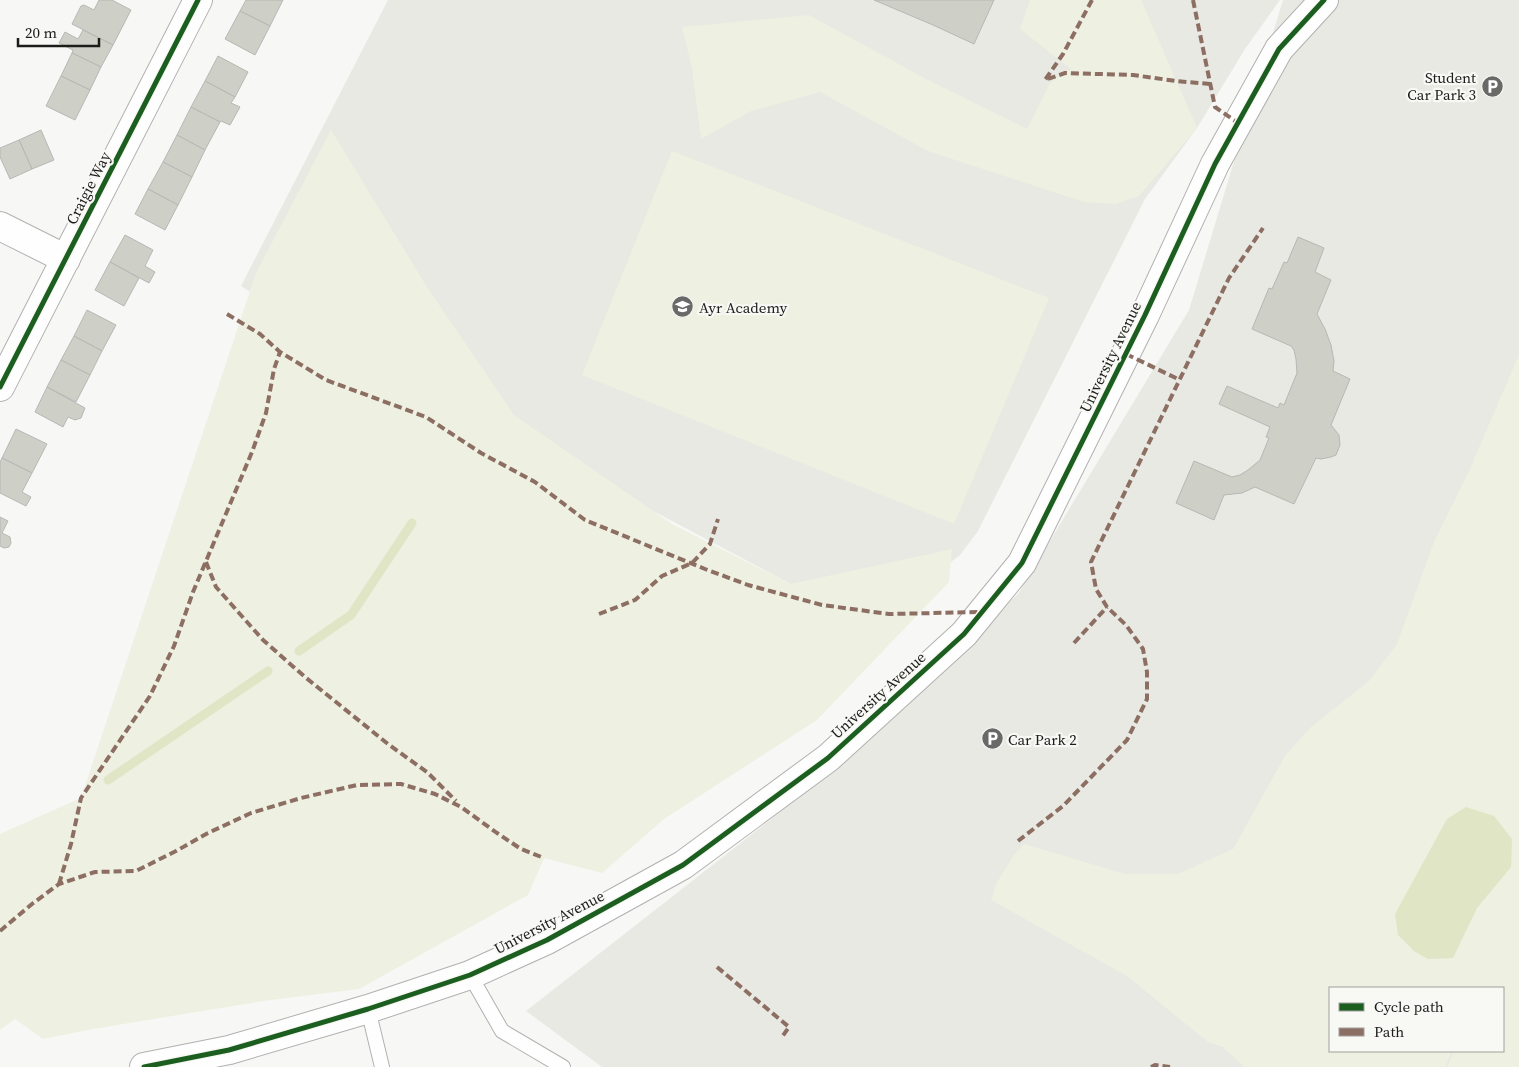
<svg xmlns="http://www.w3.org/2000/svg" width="1519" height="1067" font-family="'Source Serif 4',serif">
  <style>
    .built { fill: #e8e9e3; fill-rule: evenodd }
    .green { fill: #eef0e1 }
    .water { fill: #e0e5c5 }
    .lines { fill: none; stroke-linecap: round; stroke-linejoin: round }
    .stream { stroke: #e0e5c5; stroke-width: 9 }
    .building { fill: #cecfc6; stroke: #b7b7b5 }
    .service-casing { stroke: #b1b1b0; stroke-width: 16 }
    .minor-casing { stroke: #b1b1b0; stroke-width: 30 }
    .tertiary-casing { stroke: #b1b1b0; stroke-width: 30 }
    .service { stroke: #fefefe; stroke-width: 14 }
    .minor { stroke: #fefefe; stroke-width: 28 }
    .tertiary { stroke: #fefefe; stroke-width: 28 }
    .quiet { stroke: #8d6e63; stroke-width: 4; stroke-dasharray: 8 4; stroke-linecap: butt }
    .cycleway-casing { stroke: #f8f8f4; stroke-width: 8 }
    .cycleway { stroke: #1b5e20; stroke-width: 5 }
    .labels { text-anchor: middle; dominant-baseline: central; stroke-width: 4.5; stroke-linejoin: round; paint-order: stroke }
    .poi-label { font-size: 15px; fill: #1c1d1b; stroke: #f8f8f4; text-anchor: start }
    .street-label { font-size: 15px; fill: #1c1d1b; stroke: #f8f8f4 }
  </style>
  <rect width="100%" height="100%" fill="#f7f7f5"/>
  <!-- built -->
  <g class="built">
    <path d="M388 0H1280L1245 49 1197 128 1145 199 978 531 960 555 939 571 791 584 308 328 241 286Z"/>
    <path d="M1283 0H1519V1067H602L526 1011 811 788 1018 594 1189 310ZM1330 988H1503V1051H1330Z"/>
  </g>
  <!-- green -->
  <g class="green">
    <path d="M1030 0H1141L1197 128 1139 196 1116 204 1084 202 928 151 820 92 751 111 701 139 692 68 682 27 809 15 926 79 1027 129 1050 83 1071 69 1020 29Z"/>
    <path d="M331 130 427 287 514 415 672 524 791 584 952 549 949 582 817 720 664 819 602 873 544 858 528 895 359 989 263 1001 93 1029 43 1039 15 1019 0 1030V834L81 798 256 273Z"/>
    <path d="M672 151 1049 298 954 524 582 375Z"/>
    <path d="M1519 355V1067H1447L1454 1051H1503V988H1330V1051H1452L1445 1067H1244L1223 1047 1208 1042 1127 976 991 900 996 884 1014 855 1024 844 1125 874H1178L1233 849 1285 756 1311 727 1369 681 1397 644 1434 542 1469 471Z"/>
  </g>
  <!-- water -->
  <path class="water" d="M1466 807 1494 816 1512 839 1511 867 1477 908 1453 958 1428 959 1414 951 1398 935 1395 914 1447 819Z"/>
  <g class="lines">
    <!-- stream -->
    <g class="stream">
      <path d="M299 651 351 615 412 523"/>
      <path d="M108 780 268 671"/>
    </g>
  </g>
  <!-- building -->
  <g class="building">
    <path d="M99 0H112L131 10 113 45 72 24 81 6 84 5 94 10Z"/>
    <path d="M246 0H283L270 26 240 11Z"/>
    <path d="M874 0H994L974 44 933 25Z"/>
    <path d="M240 11 270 26 255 55 225 39Z"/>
    <path d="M83 30 113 45 101 67 72 53 73 50 59 43 65 32 78 39Z"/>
    <path d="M72 53 101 67 90 90 61 76Z"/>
    <path d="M218 56 248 72 235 97 205 81Z"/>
    <path d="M61 76 90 90 75 120 46 106Z"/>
    <path d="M205 81 235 97 231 103 240 107 230 125 221 121 220 122 191 107Z"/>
    <path d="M191 107 220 122 205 150 177 135Z"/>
    <path d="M41 130 54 160 32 169 19 140Z"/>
    <path d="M177 135 205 150 192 177 163 162Z"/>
    <path d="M19 140 32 169 10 179 0 157V148Z"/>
    <path d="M163 162 192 177 178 205 148 189Z"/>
    <path d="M148 189 178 205 165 230 135 214Z"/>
    <path d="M125 235 153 250 145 266 155 272 149 283 110 262Z"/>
    <path d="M1298 237 1324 248 1315 272 1331 280 1317 314 1325 329 1331 345 1334 361 1333 371 1350 379 1331 425 1339 435 1340 445 1336 455 1331 457 1321 459 1316 458 1294 504 1255 487 1242 493 1224 495 1214 520 1176 503 1194 461 1232 477 1240 475 1248 470 1260 460 1269 438 1266 437 1270 427 1219 404 1227 386 1278 408 1280 403 1284 405 1297 373 1296 359 1294 350 1291 346 1252 329 1269 288 1272 289 1284 262 1287 263Z"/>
    <path d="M110 262 139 278 124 306 95 290Z"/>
    <path d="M87 310 116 325 102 351 74 336Z"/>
    <path d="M74 336 102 351 90 375 61 360Z"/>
    <path d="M61 360 90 375 76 402 47 387Z"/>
    <path d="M47 387 85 408 81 418 75 420 68 417 63 427 35 412Z"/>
    <path d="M16 429 47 444 32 473 2 458Z"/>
    <path d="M2 458 32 473 22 492 31 497 26 506 0 493V462Z"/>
    <path d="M0 517 8 521 2 533 10 537 11 543 9 547 4 548 0 546Z"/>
  </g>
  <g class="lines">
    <defs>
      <g id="service">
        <path d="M470 975 502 1031 563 1067"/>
        <path d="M368 1009 382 1067"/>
      </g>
      <g id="minor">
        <path d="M0 226 66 259"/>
        <path d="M144 1067 229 1050 368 1009 470 975 547 940 683 865 828 758 964 634 1022 563 1145 315 1215 164 1279 49 1324 0"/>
      </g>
      <path id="tertiary" d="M0 387 198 0"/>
    </defs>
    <!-- service casing -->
    <use href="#service" class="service-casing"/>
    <!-- minor casing -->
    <use href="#minor" class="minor-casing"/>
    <!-- tertiary casing -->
    <use href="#tertiary" class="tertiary-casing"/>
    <!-- service -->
    <use href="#service" class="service"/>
    <!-- minor -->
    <use href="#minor" class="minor"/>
    <!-- tertiary -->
    <use href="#tertiary" class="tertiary"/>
    <!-- quiet -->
    <g class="quiet">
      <path d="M1092 0 1063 54 1045 80 1065 73 1133 75 1176 81 1211 84"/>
      <path d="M1193 0 1215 107 1238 123"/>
      <path d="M227 314 260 334 280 352 326 380 426 417 481 453 535 482 585 520 705 569 748 585 822 605 889 614 982 612"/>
      <path d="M1126 354 1180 380"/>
      <path d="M206 562 216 587 263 640 305 677 388 744 427 772 456 801"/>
      <path d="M599 614 635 600 662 576 692 563 710 544 718 519"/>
      <path d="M1074 643 1107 607"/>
      <path d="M1018 841 1063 806 1127 740 1147 699V672L1143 649 1126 625 1107 607 1096 589 1091 562 1229 278 1263 228"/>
      <path d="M59 884 71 844 81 798 150 696 174 646 193 592 252 452 266 413 274 369 280 352"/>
      <path d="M0 931 32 904 59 884 95 872 136 871 176 851 208 833 251 813 301 798 357 785 401 784 435 794 461 807 497 833 521 849 544 858"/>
      <path d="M717 967 789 1027 782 1037"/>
      <path d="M1151 1067 1155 1065 1170 1067"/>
    </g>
    <defs>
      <g id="cycleway">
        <path d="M0 387 198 0"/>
        <path d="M144 1067 229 1050 368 1009 470 975 547 940 683 865 828 758 964 634 1022 563 1145 315 1215 164 1279 49 1324 0"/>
      </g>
    </defs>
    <!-- cycleway casing -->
    <use href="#cycleway" class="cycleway-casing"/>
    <!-- cycleway -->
    <use href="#cycleway" class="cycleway"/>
  </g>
  <!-- icons -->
  <defs>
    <symbol id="parking-disc" viewBox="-11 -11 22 22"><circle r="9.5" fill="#696967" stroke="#f8f8f4"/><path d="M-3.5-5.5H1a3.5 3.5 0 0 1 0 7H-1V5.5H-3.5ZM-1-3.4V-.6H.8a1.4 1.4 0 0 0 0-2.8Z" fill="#fff"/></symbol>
    <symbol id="school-disc" viewBox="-11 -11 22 22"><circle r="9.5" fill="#696967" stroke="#f8f8f4"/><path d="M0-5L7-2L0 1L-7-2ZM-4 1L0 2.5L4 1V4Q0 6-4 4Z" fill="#fff"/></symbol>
  </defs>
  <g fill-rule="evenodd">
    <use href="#parking-disc" x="1480" y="74" width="25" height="25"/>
    <use href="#school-disc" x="670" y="294" width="25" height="25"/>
    <use href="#parking-disc" x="980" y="726" width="25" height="25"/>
  </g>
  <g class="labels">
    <!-- poi labels -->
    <g class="poi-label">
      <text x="1476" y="77" text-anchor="end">Student<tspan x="1476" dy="17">Car Park 3</tspan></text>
      <text x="699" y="307">Ayr Academy</text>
      <text x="1008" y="739">Car Park 2</text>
    </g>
    <!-- street labels -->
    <g class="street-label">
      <text transform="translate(88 188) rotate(-63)">Craigie Way</text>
      <text transform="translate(1110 357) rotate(-64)">University Avenue</text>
      <text transform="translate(878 695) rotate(-42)">University Avenue</text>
      <text transform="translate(549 922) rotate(-27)">University Avenue</text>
    </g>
  </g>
  <!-- legend -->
  <rect x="1329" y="987" width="175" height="65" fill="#f8f8f4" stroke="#a0a09d"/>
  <rect x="1339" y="1003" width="25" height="8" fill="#1b5e20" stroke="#a0a09d"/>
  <text x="1374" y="1012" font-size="15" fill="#1c1d1b">Cycle path</text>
  <rect x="1339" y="1028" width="25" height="8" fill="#8d6e63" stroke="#a0a09d"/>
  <text x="1374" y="1037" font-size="15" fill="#1c1d1b">Path</text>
  <!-- scale -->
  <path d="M18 38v8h81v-8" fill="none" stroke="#1c1d1b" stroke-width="2.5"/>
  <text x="25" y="38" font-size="15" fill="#1c1d1b" stroke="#f8f8f4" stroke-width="4" paint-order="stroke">20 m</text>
</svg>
